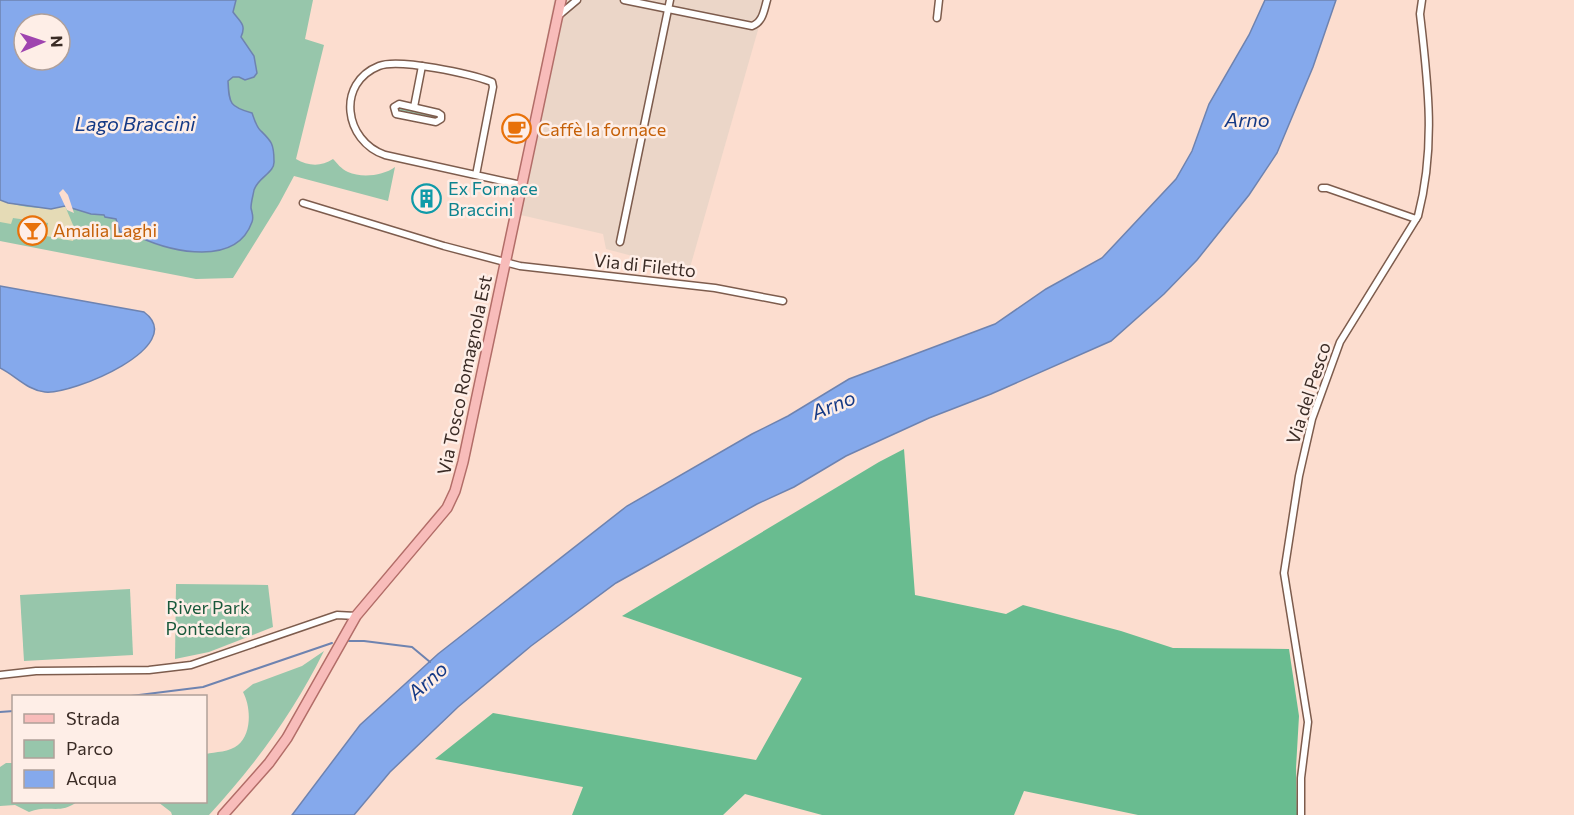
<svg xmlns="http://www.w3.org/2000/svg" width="1574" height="815" font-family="Commissioner,sans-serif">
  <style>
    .industrial { fill: #ebd6c8 }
    .green { fill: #97c6ab; fill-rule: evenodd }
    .forest { fill: #69bc90 }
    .sand { fill: #e5dbb6 }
    .water { fill: #85a9ec; stroke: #6e83b0; stroke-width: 1.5; fill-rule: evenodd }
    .pier { fill: #fcddcf }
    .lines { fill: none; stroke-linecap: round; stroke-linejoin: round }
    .stream { stroke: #6e83b0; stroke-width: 2 }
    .minor-casing { stroke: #7d5c4d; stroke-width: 9 }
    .primary-casing { stroke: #b26d68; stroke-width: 12 }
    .minor { stroke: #fff; stroke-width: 6 }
    .primary { stroke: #f8bcba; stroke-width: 9 }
    .labels { text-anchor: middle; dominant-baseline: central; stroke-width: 5; stroke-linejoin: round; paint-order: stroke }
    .food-label { font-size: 18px; fill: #c56008; stroke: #feeee7; text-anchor: start }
    .culture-label { font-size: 18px; fill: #0d838f; stroke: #feeee7; text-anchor: start }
    .street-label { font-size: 18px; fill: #3a2b25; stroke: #feeee7 }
    .park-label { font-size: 18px; fill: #19593b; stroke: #feeee7 }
    .water-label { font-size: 20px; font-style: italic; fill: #143985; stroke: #feeee7 }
  </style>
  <rect width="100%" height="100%" fill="#fcddcf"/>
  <!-- industrial -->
  <path class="industrial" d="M554 0H763L758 30 689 271 606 249 603 234 512 213Z"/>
  <!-- green -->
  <g class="green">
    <path d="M0 0H313L305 39 324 45 296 159C308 166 321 167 333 159 337 163 341 169 348 172 361 178 383 176 395 167L388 201 294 176 279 204 233 278 196 279 0 241ZM24 24H60V60H24Z"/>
    <path d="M399 107 437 115 439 117 437 120 398 112 397 108Z"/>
    <path d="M176 584 268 585 273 627 209 652 175 659Z"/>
    <path d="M130 589 133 655 24 661 20 595Z"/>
    <path d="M324 651C294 712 255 765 209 815H172L171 812 158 802H206V754C215 752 230 752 238 745 252 733 251 707 243 692L253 684 302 666Z"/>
    <path d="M6 763H13L14 802H77C59 815 50 804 29 812L15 805 0 806V767Z"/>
  </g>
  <!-- forest -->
  <path class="forest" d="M904 449 915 595 1006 614 1023 605 1121 631 1173 648 1289 649 1299 716 1296 768 1297 815H1138L1024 791 1014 815H822L745 794 723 815H572L583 787 435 759 493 713 756 760 802 678 622 616 879 462Z"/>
  <!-- sand -->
  <path class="sand" d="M0 200C19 207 46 211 65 206L76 232 73 241 46 236 48 223 13 218 11 224 0 222Z"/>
  <!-- water -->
  <g class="water">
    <path d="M0 0H236L233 12C239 21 247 24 241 37L254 56 257 73 254 77 245 80 239 77H233L228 81C229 104 230 107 252 113 254 118 256 126 260 130 271 141 274 143 274 161 275 173 258 177 254 190 253 196 251 202 251 208 252 213 254 217 252 222 236 267 172 252 139 237L137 231 134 230 129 235 120 232 116 219 105 217 104 215 91 214 65 206 51 209 8 203 0 200ZM24 24H60V60H24Z"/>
    <path d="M1265 0H1336L1313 67 1277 153 1249 195 1197 260 1164 294 1111 341 991 394 929 418 846 456 794 487 757 504 616 583 531 646 458 707 390 772 354 815H292L360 725 438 654 627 506 752 434 788 416 849 379 995 324 1046 289 1102 258 1176 179 1192 151 1209 104 1249 35Z"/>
    <path d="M0 286 144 312C190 346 72 395 45 392 27 390 16 376 0 368Z"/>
  </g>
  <!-- pier -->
  <path class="pier" d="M63 189 68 195 74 213 67 210 65 206 59 193Z"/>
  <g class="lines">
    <!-- stream -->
    <g class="stream">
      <path d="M349 641H364L412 647 430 662"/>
      <path d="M131 696 203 687 332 643"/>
      <path d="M0 712 14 711"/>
    </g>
    <defs>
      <g id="minor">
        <path d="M624 0 752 26C763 22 764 10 767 0"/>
        <path d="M558 16 577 0"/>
        <path d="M937 18 939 0"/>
        <path d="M399 104 438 113 441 115V119L436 122 396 114 394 107Z"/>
        <path d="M414 107 422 66"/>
        <path d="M476 175 493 87 492 82C471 74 399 58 379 66 336 83 344 141 385 155L521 185"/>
        <path d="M1322 188H1327L1416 219"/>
        <path d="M303 203 444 246 520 266 715 288 783 301"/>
        <path d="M620 242 670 0"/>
        <path d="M0 675 36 671 149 670 191 665 337 615 356 616"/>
        <path d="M1301 815V778L1308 722 1284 573 1299 476 1312 419 1340 342 1418 216C1436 147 1428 83 1420 14L1422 0"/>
      </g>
      <path id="primary" d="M223 815 269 763 287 738 356 616 447 508 455 491 463 462 561 0"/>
    </defs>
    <!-- minor casing -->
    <use href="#minor" class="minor-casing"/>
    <!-- primary casing -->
    <use href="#primary" class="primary-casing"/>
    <!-- minor -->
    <use href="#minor" class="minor"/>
    <!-- primary -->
    <use href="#primary" class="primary"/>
  </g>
  <!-- icons -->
  <defs>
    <symbol id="cafe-ring" viewBox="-11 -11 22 22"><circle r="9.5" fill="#feeee7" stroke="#e8710a" stroke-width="1.5"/><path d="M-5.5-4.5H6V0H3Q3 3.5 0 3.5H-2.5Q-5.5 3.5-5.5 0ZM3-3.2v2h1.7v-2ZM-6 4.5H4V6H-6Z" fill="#e8710a"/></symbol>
    <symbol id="building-ring" viewBox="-11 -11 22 22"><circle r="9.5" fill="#feeee7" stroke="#0f9aa8" stroke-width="1.5"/><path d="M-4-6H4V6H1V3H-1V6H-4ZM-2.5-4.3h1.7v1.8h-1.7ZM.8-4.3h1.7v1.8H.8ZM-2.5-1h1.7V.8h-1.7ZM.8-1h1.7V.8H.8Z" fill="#0f9aa8"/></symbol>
    <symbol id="bar-ring" viewBox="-11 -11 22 22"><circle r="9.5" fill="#feeee7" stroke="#e8710a" stroke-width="1.5"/><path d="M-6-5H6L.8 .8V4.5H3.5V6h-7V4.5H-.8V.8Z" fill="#e8710a"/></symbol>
  </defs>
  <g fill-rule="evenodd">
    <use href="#cafe-ring" x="500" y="112" width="33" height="33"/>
    <use href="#building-ring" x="410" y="182" width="33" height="33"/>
    <use href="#bar-ring" x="16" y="214" width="33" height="33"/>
  </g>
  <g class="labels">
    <!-- food labels -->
    <g class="food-label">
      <text x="538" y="129">Caffè la fornace</text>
      <text x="53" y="230">Amalia Laghi</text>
    </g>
    <!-- culture labels -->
    <g class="culture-label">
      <text x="448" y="188">Ex Fornace<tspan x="448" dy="21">Braccini</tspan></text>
    </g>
    <!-- street labels -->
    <g class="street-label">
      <text transform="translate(645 265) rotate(6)">Via di Filetto</text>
      <text transform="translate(464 375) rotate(-78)">Via Tosco Romagnola Est</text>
      <text transform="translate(1308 393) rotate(-72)">Via del Pesco</text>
    </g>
    <!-- park labels -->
    <g class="park-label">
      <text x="208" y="607">River Park<tspan x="208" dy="21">Pontedera</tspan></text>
    </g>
    <!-- water labels -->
    <g class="water-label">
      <text x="1247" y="119">Arno</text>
      <text x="135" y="123">Lago Braccini</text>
      <text transform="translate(833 404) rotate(-22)">Arno</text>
      <text transform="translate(427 680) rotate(-42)">Arno</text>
    </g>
  </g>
  <!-- legend -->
  <rect x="12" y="695" width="195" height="108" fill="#feeee7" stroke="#b0a099" stroke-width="1.5"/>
  <rect x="24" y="714" width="30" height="9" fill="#f8bcba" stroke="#b0a099" stroke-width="1.5"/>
  <text x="66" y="725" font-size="18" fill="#3a2b25">Strada</text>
  <rect x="24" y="740" width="30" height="18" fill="#97c6ab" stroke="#b0a099" stroke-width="1.5"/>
  <text x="66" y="755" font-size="18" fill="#3a2b25">Parco</text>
  <rect x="24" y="770" width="30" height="18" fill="#85a9ec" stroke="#b0a099" stroke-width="1.5"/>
  <text x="66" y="785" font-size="18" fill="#3a2b25">Acqua</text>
  <!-- north arrow -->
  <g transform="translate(42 42) rotate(88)"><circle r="28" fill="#feeee7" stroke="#b0a099" stroke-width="1.5"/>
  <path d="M0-4.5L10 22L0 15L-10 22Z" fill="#9f44af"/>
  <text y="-9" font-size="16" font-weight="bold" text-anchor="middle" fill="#3a2b25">N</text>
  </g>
</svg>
